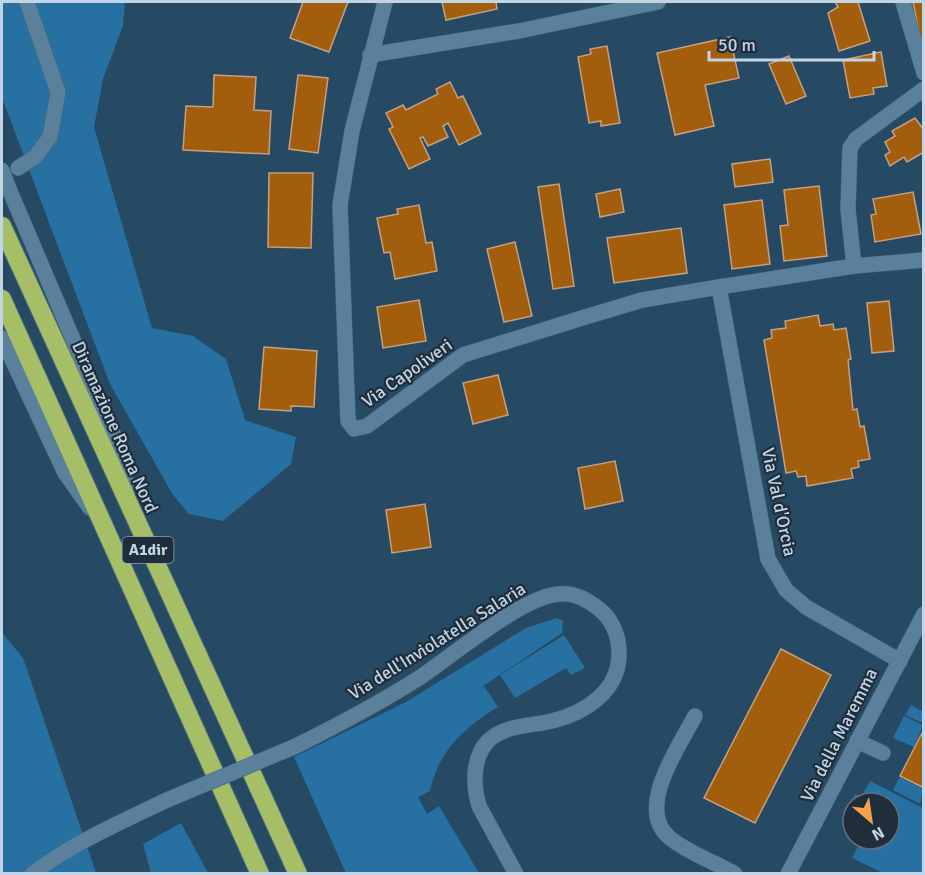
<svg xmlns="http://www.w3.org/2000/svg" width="925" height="875" font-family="Signika,sans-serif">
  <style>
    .green { fill: #2671a1 }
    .building { fill: #a35e0d; stroke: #c5a082; stroke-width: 1.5 }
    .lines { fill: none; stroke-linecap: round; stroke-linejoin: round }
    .minor-casing { stroke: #48677d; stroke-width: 16 }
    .highway-casing { stroke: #48677d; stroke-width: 20 }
    .minor { stroke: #5a809c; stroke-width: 15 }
    .highway { stroke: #a6bf66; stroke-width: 18 }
    .minor-bridge-casing { stroke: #48677d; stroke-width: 16; stroke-linecap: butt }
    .minor-bridge { stroke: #5a809c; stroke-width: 15 }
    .labels { text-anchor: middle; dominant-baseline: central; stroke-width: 4.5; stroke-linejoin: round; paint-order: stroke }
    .shield { fill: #1f2e3a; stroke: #90a3b2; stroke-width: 1.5 }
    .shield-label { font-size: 16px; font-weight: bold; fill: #c1d5e5 }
    .street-label { font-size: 18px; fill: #c1d5e5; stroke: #1f2e3a }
  </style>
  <rect width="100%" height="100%" fill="#264a64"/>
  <!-- green -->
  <g class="green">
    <path d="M2 2H125L123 26 103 79 94 127 152 328 193 336 226 359 245 420 296 437 291 464 223 521 189 514 173 495 110 384 2 98Z"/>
    <path d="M557 618 563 621 562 633 467 697 484 686 498 707C465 727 438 751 430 791L418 797 427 814 439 806 479 873H346L294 757 406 702 526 628Z"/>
    <path d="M2 633 23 658 96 873H2Z"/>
    <path d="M564 635 585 668 571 675 566 668 515 698 500 675Z"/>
    <path d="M911 705 922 711 923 708V723L905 715Z"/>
    <path d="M904 716 923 725 914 747 893 738Z"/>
    <path d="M900 777 923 789 920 804 893 790Z"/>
    <path d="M870 781 923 808V873H883L852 858 862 839H889V803H853V816L846 812 855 794 861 797Z"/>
    <path d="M181 823 208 873H151L143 844Z"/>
  </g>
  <!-- building -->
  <g class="building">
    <path d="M303 2H348L329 52 290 38Z"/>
    <path d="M442 2H496L497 9 446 20Z"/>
    <path d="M835 2H858L870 41 839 51 828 13 838 7Z"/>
    <path d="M913 2H924V57Z"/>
    <path d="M730 37 739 78 705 85 714 126 675 135 657 53Z"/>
    <path d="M607 46 620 123 601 126V121L589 123 578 57 591 54 590 49Z"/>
    <path d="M881 52 887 86 873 88 874 94 850 98 843 60Z"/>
    <path d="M789 56 806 96 786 104 769 64Z"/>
    <path d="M214 75 256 77 254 110 271 111 269 154 183 150 186 106 213 107Z"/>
    <path d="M298 75 328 78 318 153 289 149Z"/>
    <path d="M450 82 458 98 463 96 481 134 459 145 448 123 443 126 448 137 428 146 423 137 420 138 430 159 409 169 389 129 393 127 386 113 403 105 406 110 438 94 436 89Z"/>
    <path d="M915 118 924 130V152L907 162 904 157 890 166 885 155 890 152 885 142 895 136 892 131Z"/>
    <path d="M770 159 773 182 735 187 732 164Z"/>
    <path d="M269 173H313L311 248 268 247Z"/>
    <path d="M559 184 574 286 553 289 538 187Z"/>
    <path d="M819 186 827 256 784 261 780 226 788 225 784 190Z"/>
    <path d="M620 189 624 212 600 217 596 194Z"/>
    <path d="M913 192 921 234 875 242 871 215 876 214 873 199Z"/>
    <path d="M762 200 770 264 732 269 724 205Z"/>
    <path d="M419 205 426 243 432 242 437 271 395 279 390 252 384 253 377 218 398 214 397 209Z"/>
    <path d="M681 228 687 273 614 283 607 238Z"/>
    <path d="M515 242 532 316 504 322 487 249Z"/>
    <path d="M419 300 426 341 383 348 377 307Z"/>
    <path d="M889 301 894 351 872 353 867 303Z"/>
    <path d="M818 315 820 326 833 324 834 330 846 328 851 359 848 360 853 410 857 409 860 427 864 426 870 459 858 461 859 467 851 469 853 478 807 486 806 476 798 477 796 471 786 473 764 340 772 338 771 330 786 328 785 321Z"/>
    <path d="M264 347 317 351 314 407 291 406V411L259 409Z"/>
    <path d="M498 375 508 415 473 424 463 383Z"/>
    <path d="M615 461 623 501 585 509 578 468Z"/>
    <path d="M425 504 431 547 392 553 386 510Z"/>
    <path d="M781 649 831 675 755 823 704 798Z"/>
    <path d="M924 729V788L900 776Z"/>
  </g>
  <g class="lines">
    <defs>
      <g id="minor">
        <path d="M385 2 352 131 340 205 348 421 354 429 367 426 463 355 582 318 642 300 719 287 854 266 924 260"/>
        <path d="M903 2 924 73"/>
        <path d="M370 55 519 31 658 2"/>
        <path d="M18 168 35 157 50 137 58 92 27 2"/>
        <path d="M7 184 120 450 127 490"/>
        <path d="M854 266 848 209 850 148 856 139 924 89"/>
        <path d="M719 287 768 559 786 590 806 607 900 661"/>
        <path d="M2 338 65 473 90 508"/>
        <path d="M695 716C680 745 634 809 670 838 688 853 715 862 735 874"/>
        <path d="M857 741 883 753"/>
        <path d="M296 746C338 725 380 703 419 678 452 656 522 597 558 594 574 592 587 599 599 609 612 619 619 636 619 652 620 691 585 713 552 721 531 726 504 725 488 741 472 758 473 786 479 806L516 874"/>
        <path d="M32 874C73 843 121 822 167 800"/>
        <path d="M788 874 924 614"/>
      </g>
      <g id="highway">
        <path d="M2 226 298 874"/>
        <path d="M2 299 260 874"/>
      </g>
    </defs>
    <!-- minor casing -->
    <use href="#minor" class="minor-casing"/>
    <!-- highway casing -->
    <use href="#highway" class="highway-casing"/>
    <!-- minor -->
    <use href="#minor" class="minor"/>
    <!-- highway -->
    <use href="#highway" class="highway"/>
    <defs>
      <g id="minor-bridge">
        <path d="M2 170 7 184"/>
        <path d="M167 800 296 746"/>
      </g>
    </defs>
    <!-- minor-bridge casing -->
    <use href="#minor-bridge" class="minor-bridge-casing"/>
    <!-- minor-bridge -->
    <use href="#minor-bridge" class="minor-bridge"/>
  </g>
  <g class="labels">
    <!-- shield labels -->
    <rect class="shield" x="122.5" y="537" width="51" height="26" rx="4.5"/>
    <g class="shield-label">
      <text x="148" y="550">A1dir</text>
    </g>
    <!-- street labels -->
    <g class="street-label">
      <text transform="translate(407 373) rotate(-35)">Via Capoliveri</text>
      <text transform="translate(115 427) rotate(66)">Diramazione Roma Nord</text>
      <text transform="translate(779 502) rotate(78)">Via Val d'Orcia</text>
      <text transform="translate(437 641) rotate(-32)">Via dell'Inviolatella Salaria</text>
      <text transform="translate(839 735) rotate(-63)">Via della Maremma</text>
    </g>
  </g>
  <!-- border -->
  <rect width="925" height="875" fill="none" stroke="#c1d5e5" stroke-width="6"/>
  <!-- north arrow -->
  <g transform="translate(871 821) rotate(151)"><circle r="28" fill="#1f2e3a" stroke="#60717e" stroke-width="1.5"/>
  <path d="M0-4.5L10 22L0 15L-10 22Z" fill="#f8a04b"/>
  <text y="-9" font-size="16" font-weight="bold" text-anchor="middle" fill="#c1d5e5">N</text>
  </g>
  <!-- scale -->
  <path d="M709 51v9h165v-9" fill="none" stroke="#c1d5e5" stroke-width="3"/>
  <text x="718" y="51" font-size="18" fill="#c1d5e5" stroke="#1f2e3a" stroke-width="4.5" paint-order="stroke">50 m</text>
</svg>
